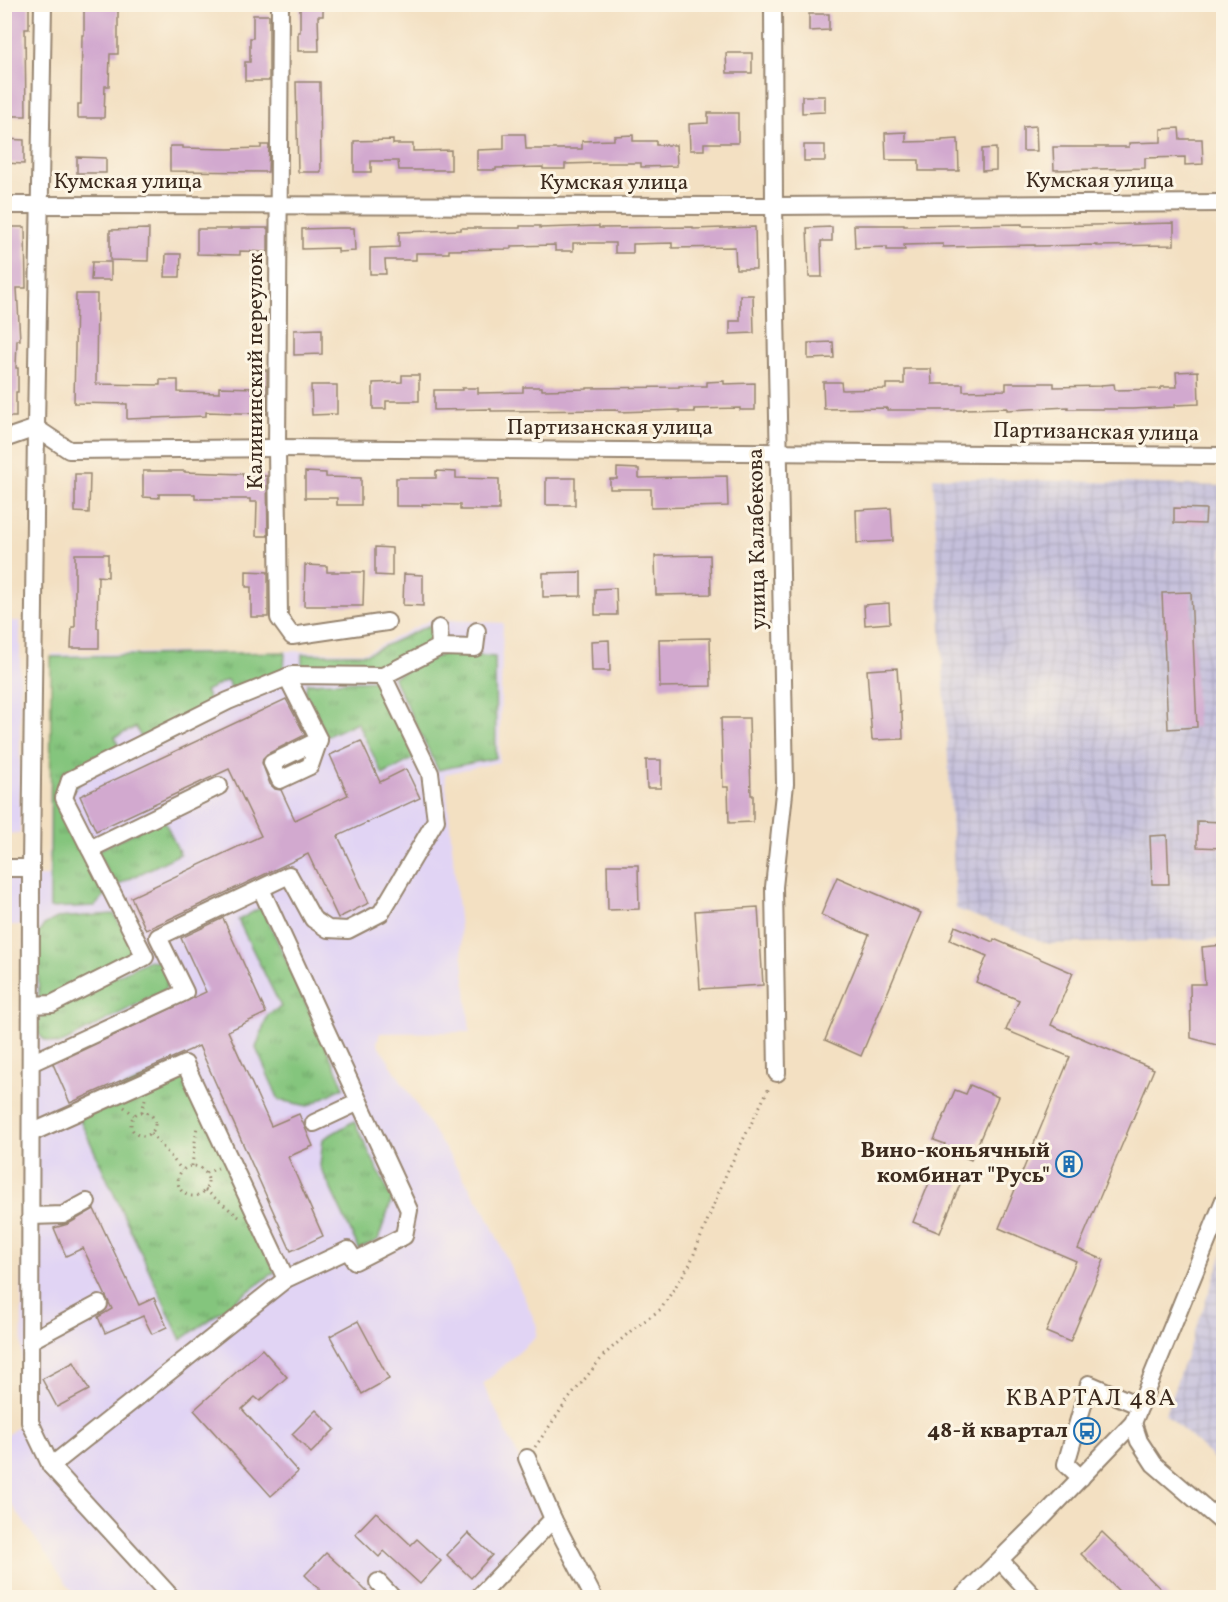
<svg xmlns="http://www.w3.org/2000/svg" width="1228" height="1602" font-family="Vollkorn,serif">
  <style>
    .built { fill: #e1d4f4 }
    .industrial { fill: url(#industrial-grid) }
    .grass { fill: url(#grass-tufts); stroke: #60784e; stroke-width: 1.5 }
    .building { fill: #d2a9cf }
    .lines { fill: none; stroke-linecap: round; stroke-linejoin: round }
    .minor-casing { stroke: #978570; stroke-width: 20 }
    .path { stroke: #978570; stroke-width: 3; stroke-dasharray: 1.5 4.5; stroke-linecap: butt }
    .minor { stroke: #fff; stroke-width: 16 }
    .labels { text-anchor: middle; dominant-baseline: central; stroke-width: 6; stroke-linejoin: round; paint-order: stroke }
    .street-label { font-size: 22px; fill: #3b2a1e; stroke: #fcf5e5 }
    .poi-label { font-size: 22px; font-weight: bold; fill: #3b2a1e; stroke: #fcf5e5; text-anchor: end }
    .neighbourhood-label { font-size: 24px; letter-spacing: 1.5px; fill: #3b2a1e; stroke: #fcf5e5 }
  </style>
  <defs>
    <pattern id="industrial-grid" width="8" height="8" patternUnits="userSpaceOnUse" patternTransform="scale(1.5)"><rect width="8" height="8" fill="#c5c0db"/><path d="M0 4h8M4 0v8" fill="none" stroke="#aaa5bc"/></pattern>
    <pattern id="grass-tufts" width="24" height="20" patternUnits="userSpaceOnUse" patternTransform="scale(1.5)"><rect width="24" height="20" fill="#84c57d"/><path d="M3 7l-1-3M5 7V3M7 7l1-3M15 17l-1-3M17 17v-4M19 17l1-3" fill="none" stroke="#6da066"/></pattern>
  </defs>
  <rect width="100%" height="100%" fill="#fcf5e5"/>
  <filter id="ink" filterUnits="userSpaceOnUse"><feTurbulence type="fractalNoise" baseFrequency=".0167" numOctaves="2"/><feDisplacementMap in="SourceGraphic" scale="12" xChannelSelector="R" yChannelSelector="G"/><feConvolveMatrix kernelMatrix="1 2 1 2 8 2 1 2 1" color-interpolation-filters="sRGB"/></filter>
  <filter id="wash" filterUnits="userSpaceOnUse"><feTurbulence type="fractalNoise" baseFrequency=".008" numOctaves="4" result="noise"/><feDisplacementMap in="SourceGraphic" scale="24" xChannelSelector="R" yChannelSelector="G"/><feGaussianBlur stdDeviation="1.35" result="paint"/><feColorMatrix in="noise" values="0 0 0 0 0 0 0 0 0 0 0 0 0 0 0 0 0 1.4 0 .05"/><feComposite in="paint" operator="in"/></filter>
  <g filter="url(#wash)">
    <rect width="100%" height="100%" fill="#f3e0c2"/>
    <!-- built -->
    <g class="built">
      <path d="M432 619 503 623 499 762 445 774 470 1032 380 1033 377 1043 486 1213 537 1326 536 1337 483 1384 544 1510 469 1597H76L5 1495V1437L21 1424 25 925H5L4 877 48 876 52 654 290 651 366 652Z"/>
      <path d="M4 621H20V833L5 834Z"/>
    </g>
    <!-- industrial -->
    <g class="industrial">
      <path d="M933 477 1223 486V939L1049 944 956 909Z"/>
      <path d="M1223 1253V1467L1165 1414Z"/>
    </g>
    <!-- grass -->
    <g class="grass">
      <path d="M430 625 431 643 382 667 302 666V654H367Z"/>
      <path d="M285 652 284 670 234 693 227 680 205 691 211 704 141 738 136 727 115 737 119 748 59 801 105 895 95 906 50 908 51 657Z"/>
      <path d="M445 653 495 657 496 758 438 770 393 677Z"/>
      <path d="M380 680 418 756 383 775 357 722 327 736 305 692 307 683Z"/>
      <path d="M163 818 180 854 115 886 97 851Z"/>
      <path d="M262 907 344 1087 308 1106 279 1100 256 1048 268 1014 281 1007 238 920Z"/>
      <path d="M114 914 134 949 128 961 52 998H39L37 936 44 925 57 918Z"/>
      <path d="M149 960 161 962 169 968V980L165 990 60 1044C39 1042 31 1031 44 1012Z"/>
      <path d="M182 1061 275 1272 181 1340 76 1111Z"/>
      <path d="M354 1121 392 1199 378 1240 359 1249 320 1166 323 1139Z"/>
    </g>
    <g id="blocks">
      <!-- building -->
      <g class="building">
        <path d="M4 4H29V29H25L26 116H5L6 56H4Z"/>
        <path d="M84 4H118V54H110L109 86H105L104 118H78V104H81L82 35H84Z"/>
        <path d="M300 4H323V16H318L319 51H298V32H300Z"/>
        <path d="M809 14H829V30L809 31Z"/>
        <path d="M253 15H269V81H245V62H250V38H253Z"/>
        <path d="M726 53H752V73H727Z"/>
        <path d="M296 82H320L321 172H298Z"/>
        <path d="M802 96H825V112L802 113Z"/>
        <path d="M708 113H738V143H704V150H690L689 124 708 123Z"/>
        <path d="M1036 126 1037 151H1023V127Z"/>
        <path d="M1179 128 1180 139H1202L1203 164 1185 165V157L1145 158V168L1054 170 1053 147H1129V143L1161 142V129Z"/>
        <path d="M906 132V142L942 141V140L958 139 959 171H919V160H886L885 133Z"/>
        <path d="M504 134H525L526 149H582V141L614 140V136L633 135V141H656V145H676L677 166 641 167V163H599L565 164V169H543V167L496 168V170H477V150L504 149Z"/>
        <path d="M4 139 24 140V164L4 163Z"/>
        <path d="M393 140V144H413V151L451 150V170H399L398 161H371V172H354V141Z"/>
        <path d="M261 145H269L268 172 170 171V146H183V148L228 149 261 148Z"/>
        <rect x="804" y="145" width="21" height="16"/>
        <path d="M996 148V170L982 171V149Z"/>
        <path d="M77 157 106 158V173H77Z"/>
        <path d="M1174 223V245L1097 246V245L1035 246V245L943 247V244L904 245 905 250H887V247L855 248 854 225H904V226L1022 224V226H1052Z"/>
        <path d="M520 226H540V228L599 226V228L693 227V229L755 227 756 269H736L735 247 672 248V243L633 244V253H615V243H573V251H555V245L511 246V249L449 250V253H416V260H385L386 274H370V248L399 247V232L461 230V228H520Z"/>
        <path d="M4 227H25L26 288H17L20 340H17L16 368H18V392H16V417H4Z"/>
        <path d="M832 227V241H821L822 277H809L807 228Z"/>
        <path d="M231 228H268V252L240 251V255L197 254V229H231Z"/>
        <path d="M338 228H354L355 251 338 252V248L302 249V229Z"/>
        <path d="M149 229 148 261 110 260V230Z"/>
        <path d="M166 254H181L180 277H165Z"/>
        <path d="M92 262H111V280H91Z"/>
        <path d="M76 294H97L96 384 160 385V380H178V392L219 393V387L255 388V370H267V414L206 412V416L127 419V404L74 403Z"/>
        <path d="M740 295H753L754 333 730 334V321H740Z"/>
        <path d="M322 329V354L294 355V330Z"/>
        <path d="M833 342 834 358 808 359V343Z"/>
        <path d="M904 369H931L932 384H963V391L1006 390V383H1054V387L1101 386V385L1114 384 1115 390 1161 389V387H1177L1176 372 1198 371 1199 404 1175 405V407L1132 409H1068V407L1007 410V408L964 409V410H887V408L824 409 823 382H841L842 390 886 389V384H904Z"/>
        <path d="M402 375H419V401H386V409H373V383L402 382Z"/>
        <path d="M724 381V384L755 383V410H740V408L694 409 695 412H679V410L619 412 618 410 491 411V409L434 410V390H462V388H478V393L523 392V387H542V390L587 389V388L679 387V386H707V382Z"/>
        <path d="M311 385H337V414L312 415Z"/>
        <path d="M617 468 639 469V478L727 476 728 506 651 508V489H610V479H617Z"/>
        <path d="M143 471H185V472L243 474V476H267L268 536H256L257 502H250V499H195V494H159V498L143 497Z"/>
        <path d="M436 471 456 472V478L499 479V510H460V505L422 504V506H396V478H436Z"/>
        <path d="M305 472 326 473V477L361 478V505H337V498H305Z"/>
        <path d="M75 474H90L89 513 75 512Z"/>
        <rect x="546" y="478" width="29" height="27"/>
        <path d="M891 508 893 541 857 543 856 510Z"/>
        <path d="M1174 508 1206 509 1205 524 1174 523Z"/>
        <path d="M375 547 392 548V576L375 575Z"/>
        <path d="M75 554H108V577L98 576 97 628H99V648H71L72 627H75Z"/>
        <path d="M710 555 711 594 656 595 655 556Z"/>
        <path d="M305 565 327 566V572H364L363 606H304Z"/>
        <path d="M246 571 268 572V617H251V587H246Z"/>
        <path d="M581 572V596L543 597V573Z"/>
        <path d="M404 574 423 575V606L403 605Z"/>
        <path d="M616 588 617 615H595V589Z"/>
        <path d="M1191 592 1197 727 1168 729 1162 593Z"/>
        <path d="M889 603 890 623 865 625 864 605Z"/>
        <path d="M710 638 711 686 660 687 659 639Z"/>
        <path d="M609 640 610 671H592L591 641Z"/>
        <path d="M897 668 900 712H902L903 739 872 740 867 670Z"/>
        <path d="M286 699 305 735 267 754 263 758 262 763 270 784 275 789 281 790 295 820 348 795 330 755 361 741 380 782 406 769 420 798 338 836 369 903 338 918 308 854 146 930 131 897 261 836 229 769 96 831 80 796Z"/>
        <path d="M721 718H749L751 795H753V822L729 823 728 787H723Z"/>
        <path d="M646 760H661V788H647Z"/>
        <path d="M1197 821 1224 822V848L1197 847Z"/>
        <path d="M1167 835 1169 884H1152L1150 836Z"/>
        <path d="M607 865H638L639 909 608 910Z"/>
        <path d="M837 877 921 913 861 1056 825 1040 869 935 821 915Z"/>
        <path d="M758 907 763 985 700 989 695 911Z"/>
        <path d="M223 918 266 1013 228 1031 271 1126 299 1114 313 1146 288 1157 323 1236 291 1251 199 1046 70 1103 53 1064 206 992 181 938Z"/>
        <path d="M955 926 993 942 994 939 1073 973 1051 1025 1154 1069 1078 1249 1104 1260 1070 1342 1046 1332 1076 1261 999 1228 1070 1057 1006 1030 1019 1000 976 982 987 956 950 940Z"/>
        <path d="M1224 945V1047L1191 1038 1190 984H1205L1202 947Z"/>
        <path d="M970 1085 998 1097 971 1160 943 1148 945 1144 934 1140 955 1090 966 1094Z"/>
        <path d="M934 1171 961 1182 940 1233 913 1222Z"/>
        <path d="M94 1209 139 1305 154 1298 167 1327 152 1334 143 1316 105 1333 98 1317 112 1309 83 1248 66 1256 54 1228 68 1224Z"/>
        <path d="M358 1321 389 1379 362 1394 330 1336Z"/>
        <path d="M262 1349 287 1377 260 1401 255 1397 242 1409 298 1472 271 1496 194 1410Z"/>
        <path d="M74 1362 89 1390 57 1407 42 1379Z"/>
        <path d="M316 1410 335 1429 311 1453 292 1434Z"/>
        <path d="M376 1512 411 1545 417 1539 441 1561 420 1584 384 1551 379 1557 355 1534Z"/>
        <path d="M1102 1532 1170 1598H1126L1081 1554Z"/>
        <path d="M468 1533 492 1555 471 1578 447 1555Z"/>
        <path d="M326 1553 350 1575 373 1598H328L305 1575Z"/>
      </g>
    </g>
  </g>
  <g filter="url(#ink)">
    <use href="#blocks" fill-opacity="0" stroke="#978570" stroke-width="1.5"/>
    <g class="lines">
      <defs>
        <g id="minor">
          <path d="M43 4 36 428 31 868 30 1422 51 1466 172 1598"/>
          <path d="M280 4 277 448 279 618 292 636 387 622"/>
          <path d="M773 4 774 206 785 784 774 887 777 1073"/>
          <path d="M4 205 774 206 1224 203"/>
          <path d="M4 439 36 428 69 450 277 448 1224 456"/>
          <path d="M439 628 440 647"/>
          <path d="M383 676 440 647 475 648 477 631"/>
          <path d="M287 677 319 740 272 763 280 780 310 766 319 740"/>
          <path d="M90 849 219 786"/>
          <path d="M4 868H31"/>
          <path d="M31 1063 185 992 158 937 289 875 313 919 328 929 348 930 381 913 436 820 430 773 383 676 292 675 228 701 70 780 64 798 145 957 52 1004 31 1005"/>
          <path d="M314 1123 359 1102"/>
          <path d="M31 1133 185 1064 286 1279"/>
          <path d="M31 1216 63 1215 87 1202"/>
          <path d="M30 1341 99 1304"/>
          <path d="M1133 1423 1139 1441 1154 1464 1224 1524"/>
          <path d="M51 1466 286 1279 348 1250 355 1261 404 1236 409 1210 261 889"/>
          <path d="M1081 1478 1066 1464 1089 1384 1140 1406"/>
          <path d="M553 1519 594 1598"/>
          <path d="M1000 1560 1035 1598"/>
          <path d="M378 1582 393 1598"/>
          <path d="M478 1598 553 1519 527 1458"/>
          <path d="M961 1598 1043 1517 1133 1423 1224 1200"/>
        </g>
      </defs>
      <!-- minor casing -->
      <use href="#minor" class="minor-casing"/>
      <!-- path -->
      <g class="path">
        <path d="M124 1107 134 1115"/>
        <path d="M142 1112 145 1099"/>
        <circle cx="143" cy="1124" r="12"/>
        <path d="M151 1133 182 1170"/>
        <path d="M192 1166 197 1126"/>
        <circle cx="193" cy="1181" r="15"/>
        <path d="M206 1173 218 1168"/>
        <path d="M205 1190 239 1217"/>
        <path d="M535 1447 567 1401 604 1355 632 1330 661 1309 690 1264 727 1172 770 1086"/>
      </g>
      <!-- minor -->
      <use href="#minor" class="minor"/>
    </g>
  </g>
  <!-- icons -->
  <defs>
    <symbol id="building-ring" viewBox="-11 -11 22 22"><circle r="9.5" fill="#fcf5e5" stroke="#1f6fb2" stroke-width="1.5"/><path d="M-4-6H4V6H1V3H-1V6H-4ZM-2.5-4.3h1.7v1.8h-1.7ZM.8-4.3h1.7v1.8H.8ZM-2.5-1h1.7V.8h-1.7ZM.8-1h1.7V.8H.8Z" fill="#1f6fb2"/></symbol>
    <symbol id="bus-ring" viewBox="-11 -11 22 22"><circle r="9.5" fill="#fcf5e5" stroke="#1f6fb2" stroke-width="1.5"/><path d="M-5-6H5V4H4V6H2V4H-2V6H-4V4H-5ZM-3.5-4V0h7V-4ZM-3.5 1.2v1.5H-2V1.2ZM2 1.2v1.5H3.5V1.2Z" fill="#1f6fb2"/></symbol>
  </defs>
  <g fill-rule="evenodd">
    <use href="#building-ring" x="1054" y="1149" width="30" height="30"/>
    <use href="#bus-ring" x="1072" y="1416" width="30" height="30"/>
  </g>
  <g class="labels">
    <!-- street labels -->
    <g class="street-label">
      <text x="1100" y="181">Кумская улица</text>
      <text x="128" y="182">Кумская улица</text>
      <text x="614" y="183">Кумская улица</text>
      <text transform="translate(256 371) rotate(-90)">Калининский переулок</text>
      <text x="610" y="428">Партизанская улица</text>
      <text transform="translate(1096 433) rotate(1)">Партизанская улица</text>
      <text transform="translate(758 539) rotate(-91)">улица Калабекова</text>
    </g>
    <!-- poi labels -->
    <g class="poi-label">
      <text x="1050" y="1151">Вино-коньячный<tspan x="1050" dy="25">комбинат "Русь"</tspan></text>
      <text x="1068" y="1431">48-й квартал</text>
    </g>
    <!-- neighbourhood labels -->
    <g class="neighbourhood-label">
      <text x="1091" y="1399">КВАРТАЛ 48А</text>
    </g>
  </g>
  <!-- margin -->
  <rect width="1228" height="1602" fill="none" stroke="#fcf5e5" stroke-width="24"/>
</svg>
